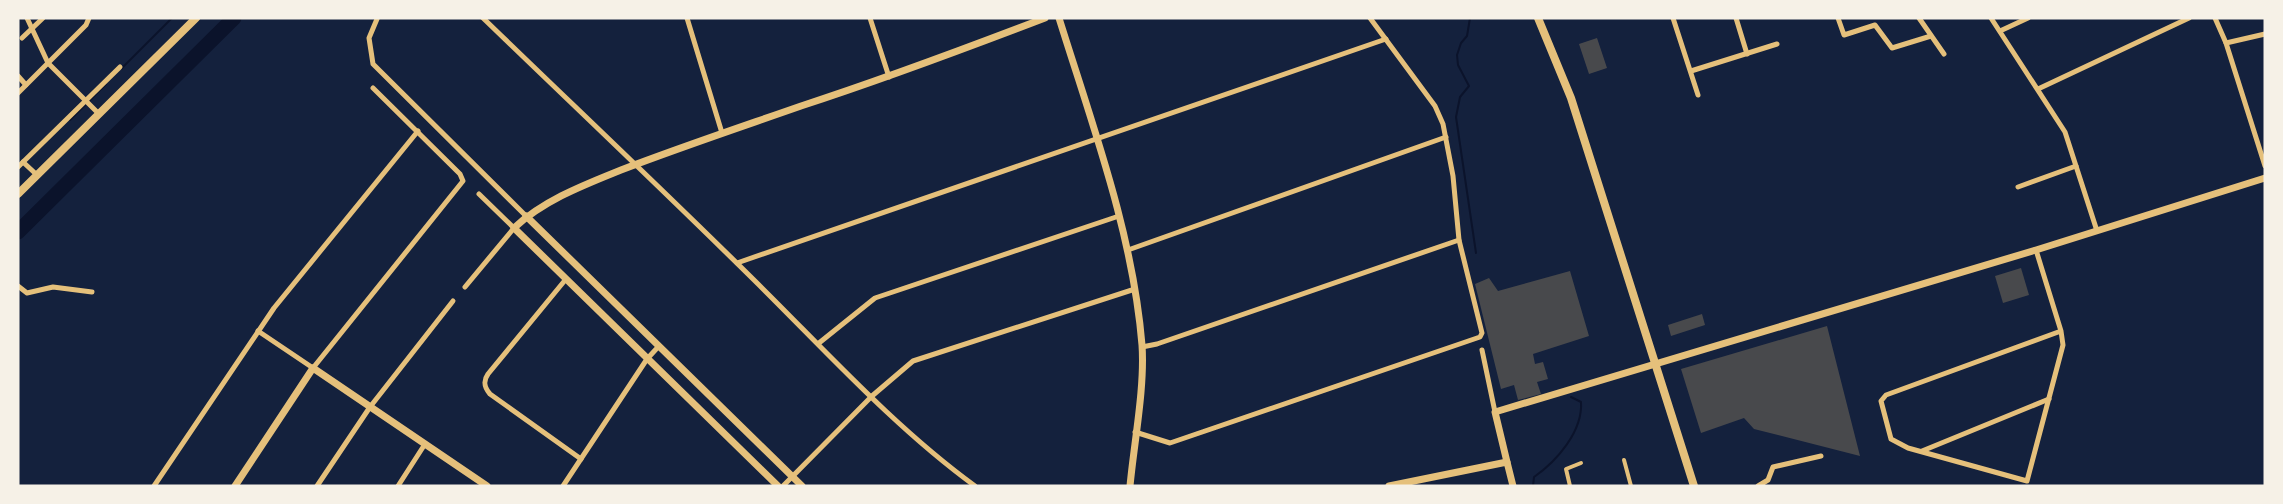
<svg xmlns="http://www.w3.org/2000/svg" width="2283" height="504" font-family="Lora,serif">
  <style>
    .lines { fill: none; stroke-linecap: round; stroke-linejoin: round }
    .stream { stroke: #0b132b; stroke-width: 2 }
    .river { stroke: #0b132b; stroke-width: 15 }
    .building { fill: #48494c }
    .pedestrian { stroke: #e5c07b; stroke-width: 4 }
    .minor { stroke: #e5c07b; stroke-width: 5 }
    .tertiary { stroke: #e5c07b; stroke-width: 7 }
    .secondary { stroke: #e5c07b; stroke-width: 8 }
    .primary { stroke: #e5c07b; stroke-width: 8 }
  </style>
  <rect width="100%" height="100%" fill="#14213d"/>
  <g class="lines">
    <!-- stream -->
    <g class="stream">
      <path d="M1470 18 1467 36 1461 43 1457 55 1458 65 1469 86 1460 97 1456 117 1476 253"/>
      <path d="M121 69 172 18"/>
      <path d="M70 120 106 84"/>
      <path d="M1533 486 1534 477C1557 461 1583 431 1581 402L1571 397"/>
    </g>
    <!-- river -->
    <path class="river" d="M18 232 234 18"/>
  </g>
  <!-- building -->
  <g class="building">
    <path d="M1597 38 1607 68 1589 74 1579 44Z"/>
    <path d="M2021 268 2029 295 2003 303 1995 276Z"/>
    <path d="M1570 271 1589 336 1533 354 1535 364 1543 362 1548 379 1537 382 1541 394 1518 400 1514 385 1501 389 1475 284 1489 278 1498 291Z"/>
    <path d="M1702 314 1705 325 1671 336 1668 325Z"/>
    <path d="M1827 326 1860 456 1754 429 1744 418 1701 433 1681 369Z"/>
  </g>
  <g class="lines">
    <!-- pedestrian -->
    <g class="pedestrian">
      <path d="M1624 460 1631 486"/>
      <path d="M1570 486 1566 469 1581 463"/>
    </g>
    <!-- minor -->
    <g class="minor">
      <path d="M27 18 48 63 99 114"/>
      <path d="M483 18C573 105 664 191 753 279 825 350 894 427 975 486"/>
      <path d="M687 18 722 133"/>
      <path d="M870 18 889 77"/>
      <path d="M1673 18 1698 95"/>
      <path d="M1736 18 1747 54"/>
      <path d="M1838 18 1844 35 1875 25 1892 48 1931 36"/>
      <path d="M1919 18 1944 54"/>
      <path d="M1991 18 2065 132 2097 231"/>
      <path d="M2215 18 2226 43 2265 166"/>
      <path d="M377 19 369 38 373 64 526 216"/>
      <path d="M2000 31 2028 18"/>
      <path d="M22 38 43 18"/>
      <path d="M2226 43 2265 34"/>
      <path d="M1691 71 1777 44"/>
      <path d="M18 76 26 85"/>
      <path d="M2038 89 2189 18"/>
      <path d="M18 93 86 25 89 18"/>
      <path d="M23 162 37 175"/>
      <path d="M18 167 120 67"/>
      <path d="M2018 187 2076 166"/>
      <path d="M1128 250 1446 137"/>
      <path d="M2036 250 2061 331 2063 345 2027 481 1908 448 1891 439 1881 401 1886 395 2061 331"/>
      <path d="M737 263 1386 39"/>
      <path d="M566 279 488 374C483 381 484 387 490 394L581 459"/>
      <path d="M18 286 27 293 53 287 92 292"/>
      <path d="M465 287 514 228 479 194"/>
      <path d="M258 331 313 368 463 181 460 174 373 88"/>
      <path d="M819 343 875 298 1119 216"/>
      <path d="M1142 347 1157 344 1459 240"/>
      <path d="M1482 350 1495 412"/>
      <path d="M1135 432 1170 443 1480 337 1482 333 1459 240 1453 176 1443 124 1435 106 1370 18"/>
      <path d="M1922 451 2049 399"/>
      <path d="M154 486 274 308 418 131"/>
      <path d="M317 486 370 407 453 301"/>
      <path d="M398 486 425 444"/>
      <path d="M563 486 647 359 659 346"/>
      <path d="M783 486 872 396 913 361 1135 289"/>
      <path d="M1758 486 1768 480 1773 467 1821 456"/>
    </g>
    <!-- tertiary -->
    <g class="tertiary">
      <path d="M1059 18C1092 124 1133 234 1142 345 1145 387 1134 443 1130 486"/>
      <path d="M526 216 802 486"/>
      <path d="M1507 462 1495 412 2036 250 2265 178"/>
      <path d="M235 486 313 368 487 486"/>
      <path d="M778 486 514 228C544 200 584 185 621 170 681 147 741 127 801 106 884 79 964 49 1045 18"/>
      <path d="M1389 486 1507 462 1513 486"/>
    </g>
    <!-- secondary -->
    <path class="secondary" d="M18 194 196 18"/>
    <!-- primary -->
    <path class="primary" d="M1538 18 1571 98 1694 486"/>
  </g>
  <!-- border -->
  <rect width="2283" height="504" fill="none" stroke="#f6f1e7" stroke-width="39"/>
</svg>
